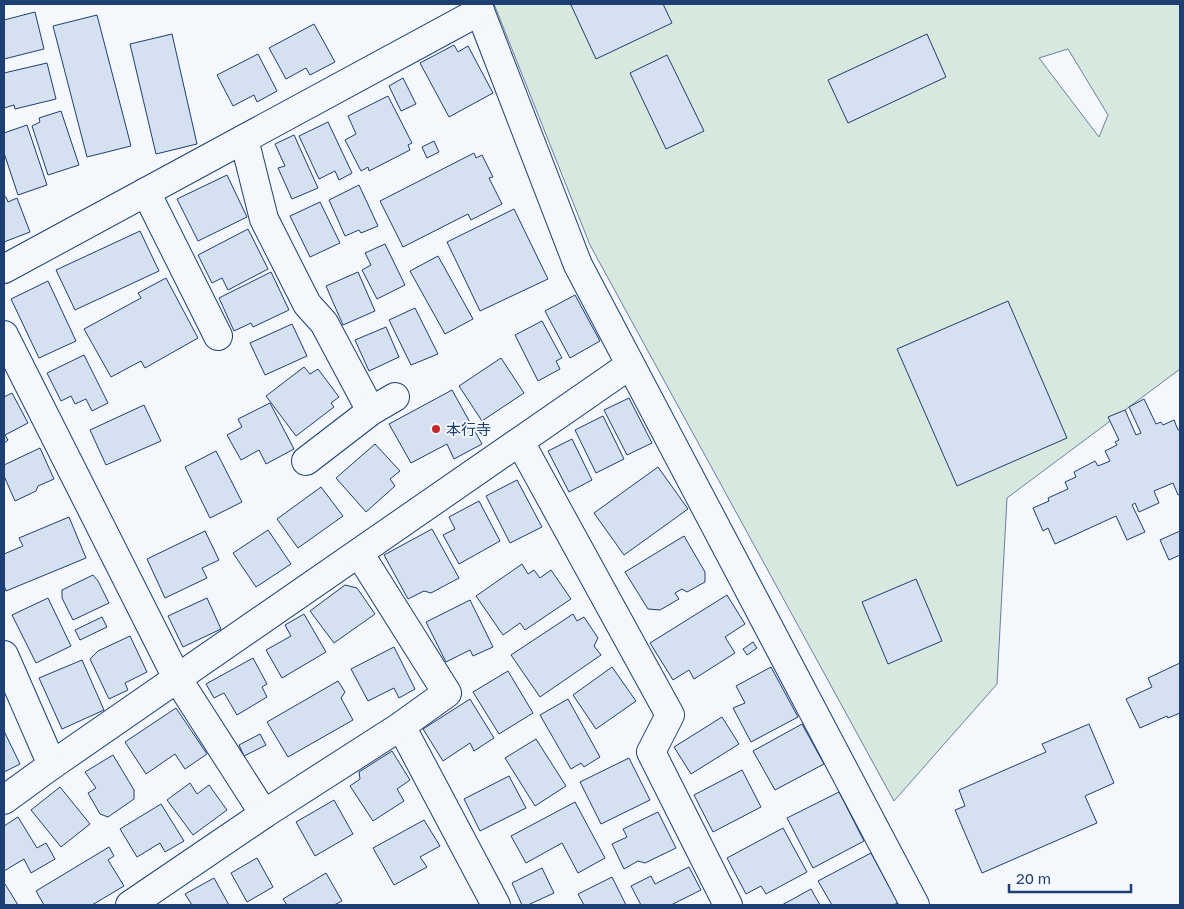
<svg xmlns="http://www.w3.org/2000/svg" width="1184" height="909" font-family="'Golos Text','Noto Sans JP',sans-serif">
  <style>
    .green { fill: #d7e8df; stroke: #687fa3; fill-rule: evenodd }
    .building { fill: #d5e0f0; stroke: #1d3f73 }
    .lines { fill: none; stroke-linecap: round; stroke-linejoin: round }
    .minor-casing { stroke: #1d3f73; stroke-width: 30 }
    .minor { stroke: #f4f7fb; stroke-width: 28 }
    .poi-dot { fill: #c62828; stroke: #f4f7fb; stroke-width: 2 }
    .labels { text-anchor: middle; dominant-baseline: central; stroke-width: 4; stroke-linejoin: round; paint-order: stroke }
    .poi-label { font-size: 15px; fill: #1d3f73; stroke: #f4f7fb; text-anchor: start }
  </style>
  <rect width="100%" height="100%" fill="#f4f7fb"/>
  <!-- green -->
  <path class="green" d="M494 4H1180V369L1007 498 997 684 894 801 590 245ZM1068 49 1108 115 1099 137 1039 58Z"/>
  <!-- building -->
  <g class="building">
    <path d="M574 4H663L672 23 596 59 571 5Z"/>
    <path d="M35 12 44 49 4 59V20Z"/>
    <path d="M97 15 131 146 87 157 53 26Z"/>
    <path d="M314 24 335 62 310 75 306 68 286 79 269 48Z"/>
    <path d="M172 34 197 144 156 154 130 44Z"/>
    <path d="M927 34 946 77 848 123 828 80Z"/>
    <path d="M454 45 458 52 468 46 493 93 449 117 420 63Z"/>
    <path d="M258 54 277 91 257 102 254 95 233 106 217 75Z"/>
    <path d="M667 55 704 131 666 149 630 73Z"/>
    <path d="M47 63 56 99 15 109 14 105 4 108V73Z"/>
    <path d="M403 78 416 104 401 111 389 86Z"/>
    <path d="M388 96 412 143 408 145 410 150 369 171 368 167 361 171 345 140 356 134 348 116Z"/>
    <path d="M61 111 79 165 48 175 32 126 40 122 39 118Z"/>
    <path d="M328 122 352 173 339 180 335 171 319 179 299 136Z"/>
    <path d="M27 125 47 185 18 195 4 153V133Z"/>
    <path d="M294 135 318 188 292 199 278 168 285 166 275 144Z"/>
    <path d="M434 141 439 152 427 158 422 147Z"/>
    <path d="M474 153 476 158 482 155 493 177 489 178 502 204 471 220 468 214 403 247 380 201Z"/>
    <path d="M227 175 247 217 198 241 177 199Z"/>
    <path d="M359 185 378 226 361 233 359 230 345 236 329 200Z"/>
    <path d="M4 197H6L8 202 17 198 30 232 4 242Z"/>
    <path d="M320 202 340 243 310 257 290 216Z"/>
    <path d="M514 209 548 279 480 311 447 242Z"/>
    <path d="M248 229 268 269 228 290 222 278 212 283 198 255Z"/>
    <path d="M140 231 159 271 75 310 56 270Z"/>
    <path d="M385 244 405 285 377 299 362 270 371 265 365 253Z"/>
    <path d="M438 256 473 319 445 334 410 271Z"/>
    <path d="M271 272 289 310 253 327 251 323 234 331 219 298Z"/>
    <path d="M358 272 375 311 343 325 326 286Z"/>
    <path d="M166 278 198 338 145 368 141 361 111 377 84 329 141 298 138 293Z"/>
    <path d="M48 281 76 341 39 358 11 299Z"/>
    <path d="M575 295 600 341 570 358 545 311Z"/>
    <path d="M1008 301 1067 438 957 486 897 349Z"/>
    <path d="M415 308 438 354 411 365 389 320Z"/>
    <path d="M542 321 562 358 556 361 560 369 538 381 515 335Z"/>
    <path d="M292 324 307 356 265 375 250 343Z"/>
    <path d="M386 327 399 357 369 371 355 340Z"/>
    <path d="M84 355 108 403 92 411 86 399 75 404 71 396 61 401 47 373Z"/>
    <path d="M501 358 524 393 482 421 459 386Z"/>
    <path d="M304 367 310 374 318 369 339 397 331 403 334 407 296 436 266 396Z"/>
    <path d="M452 390 482 444 454 459 447 444 411 463 389 424Z"/>
    <path d="M12 393 28 423 5 435 8 440 4 443V397Z"/>
    <path d="M629 398 652 443 627 455 604 410Z"/>
    <path d="M1144 399 1156 424 1161 422 1163 425 1174 420 1178 430 1180 429V494L1178 495 1173 483 1154 491 1159 503 1139 512 1135 503 1132 505 1145 532 1127 540 1116 516 1055 544 1048 528 1043 531 1033 508 1049 501 1048 498 1068 489 1065 482 1076 477 1074 472 1095 461 1098 466 1110 461 1105 451 1117 445 1115 442 1119 440 1108 417 1125 410 1136 435 1141 433 1129 407Z"/>
    <path d="M270 403 294 449 266 464 259 450 241 460 227 435 242 427 238 419Z"/>
    <path d="M144 405 161 441 106 465 90 430Z"/>
    <path d="M603 416 624 459 596 473 575 430Z"/>
    <path d="M572 439 592 480 569 492 548 451Z"/>
    <path d="M375 444 400 471 390 479 395 486 366 512 336 478Z"/>
    <path d="M40 448 54 479 38 486 36 491 15 501 4 476V465Z"/>
    <path d="M216 451 242 502 210 518 185 467Z"/>
    <path d="M658 467 688 509 624 555 594 513Z"/>
    <path d="M517 480 542 527 510 543 486 496Z"/>
    <path d="M321 487 343 516 298 548 277 519Z"/>
    <path d="M479 501 500 541 459 564 443 535 455 529 449 517Z"/>
    <path d="M69 517 86 558 6 591 4 585V554L23 546 19 538Z"/>
    <path d="M432 529 459 578 431 593 424 591 408 599 384 555Z"/>
    <path d="M268 530 291 564 256 587 233 553Z"/>
    <path d="M205 531 219 560 202 568 207 578 165 598 147 559Z"/>
    <path d="M1180 531V555L1169 560 1160 540Z"/>
    <path d="M684 536 705 572V582L687 592 682 589 675 593 679 599 660 610 648 609 625 572Z"/>
    <path d="M522 564 528 574 534 570 540 578 551 570 571 599 525 630 520 623 503 635 476 596Z"/>
    <path d="M93 575 98 581 109 603 73 620 62 598V590Z"/>
    <path d="M916 579 942 641 888 664 862 602Z"/>
    <path d="M345 585 357 588 375 614 334 643 310 611Z"/>
    <path d="M727 595 745 624 725 637 735 653 694 679 689 670 673 680 650 643Z"/>
    <path d="M48 598 71 646 36 663 12 615Z"/>
    <path d="M207 598 221 629 183 647 168 616Z"/>
    <path d="M470 600 493 647 473 656 470 650 446 662 426 622Z"/>
    <path d="M304 614 326 652 282 678 266 650 291 636 285 625Z"/>
    <path d="M573 614 577 621 584 617 598 638 594 646 601 655 540 697 511 655Z"/>
    <path d="M102 617 107 627 80 640 75 630Z"/>
    <path d="M130 636 147 672 125 683 128 690 109 699 90 659 98 651Z"/>
    <path d="M753 642 757 648 747 655 743 649Z"/>
    <path d="M394 647 415 689 399 698 394 688 368 701 351 669Z"/>
    <path d="M253 658 267 684 262 687 267 697 237 715 224 693 214 698 206 684Z"/>
    <path d="M82 660 104 710 62 729 39 678Z"/>
    <path d="M1180 663V713L1168 718 1167 716 1140 728 1126 699 1152 687 1148 678Z"/>
    <path d="M612 667 636 701 596 729 573 695Z"/>
    <path d="M771 667 798 717 751 742 733 708 745 703 736 686Z"/>
    <path d="M508 671 533 713 499 734 473 692Z"/>
    <path d="M338 681 345 692 341 698 353 720 288 757 267 722Z"/>
    <path d="M470 699 494 738 474 751 470 743 443 761 423 729Z"/>
    <path d="M568 699 600 757 584 767 581 763 571 769 540 715Z"/>
    <path d="M176 708 207 754 185 769 175 754 146 774 125 742Z"/>
    <path d="M722 717 739 744 691 774 674 747Z"/>
    <path d="M802 724 824 764 775 790 753 751Z"/>
    <path d="M1089 724 1114 783 1085 796 1097 823 982 873 955 810 965 806 959 790 1046 752 1042 744Z"/>
    <path d="M4 731 20 764 4 772Z"/>
    <path d="M260 734 266 745 244 756 239 745Z"/>
    <path d="M536 739 566 786 535 806 505 758Z"/>
    <path d="M392 751 410 780 397 789 404 801 373 821 350 786 360 779 359 772Z"/>
    <path d="M113 755 134 790V799L108 817 100 814 88 793 96 788 85 772Z"/>
    <path d="M629 758 650 800 601 824 580 782Z"/>
    <path d="M742 770 761 807 713 832 694 795Z"/>
    <path d="M509 776 526 808 480 831 464 799Z"/>
    <path d="M190 783 197 794 209 785 227 810 193 835 167 800Z"/>
    <path d="M60 787 90 824 61 847 31 810Z"/>
    <path d="M839 792 864 841 813 868 787 818Z"/>
    <path d="M334 800 353 834 315 856 296 822Z"/>
    <path d="M575 802 605 858 578 873 562 843 526 863 511 836Z"/>
    <path d="M161 804 184 841 165 852 160 843 137 857 120 829Z"/>
    <path d="M658 812 676 848 645 863 638 861 624 869 612 844 627 837 623 829Z"/>
    <path d="M18 817 37 848 46 843 55 859 31 873 24 859 4 871V826Z"/>
    <path d="M424 820 440 846 420 857 427 867 394 885 373 848Z"/>
    <path d="M783 828 807 872 766 894 761 886 746 894 727 858Z"/>
    <path d="M109 847 114 856 108 860 124 886 92 905H44L36 891Z"/>
    <path d="M871 853 898 903 893 905H832L818 881Z"/>
    <path d="M257 858 273 887 247 902 231 873Z"/>
    <path d="M689 867 701 890 671 905H641L631 886 651 876 655 884Z"/>
    <path d="M542 868 554 893 528 905H522L512 883Z"/>
    <path d="M326 873 342 901 334 905H287L283 899Z"/>
    <path d="M612 877 626 905H584L578 894Z"/>
    <path d="M214 878 229 905H192L185 894Z"/>
    <path d="M5 884 18 905H4V885Z"/>
    <path d="M811 889 820 905H782Z"/>
  </g>
  <g class="lines">
    <defs>
      <g id="minor">
        <path d="M475 4 480 11 578 265 915 905"/>
        <path d="M244 139 264 219 307 304 324 323 371 411"/>
        <path d="M146 192 218 336"/>
        <path d="M4 269 480 11"/>
        <path d="M4 335 177 678 264 814"/>
        <path d="M520 442 670 715 651 752 728 905"/>
        <path d="M306 461 371 411 395 397"/>
        <path d="M4 655 52 765 630 365"/>
        <path d="M401 726 496 905"/>
        <path d="M4 800 52 765"/>
        <path d="M130 905 264 814 401 726 447 693 359 553"/>
      </g>
    </defs>
    <!-- minor casing -->
    <use href="#minor" class="minor-casing"/>
    <!-- minor -->
    <use href="#minor" class="minor"/>
  </g>
  <!-- markers -->
  <circle class="poi-dot" cx="436" cy="429" r="5"/>
  <g class="labels">
    <!-- poi labels -->
    <g class="poi-label">
      <text x="446" y="429">本行寺</text>
    </g>
  </g>
  <!-- border -->
  <rect width="1184" height="909" fill="none" stroke="#1d3f73" stroke-width="10"/>
  <!-- scale -->
  <path d="M1009 884v8h122v-8" fill="none" stroke="#1d3f73" stroke-width="2.5"/>
  <text x="1016" y="884" font-size="15" fill="#1d3f73" stroke="#f4f7fb" stroke-width="4" paint-order="stroke">20 m</text>
</svg>
